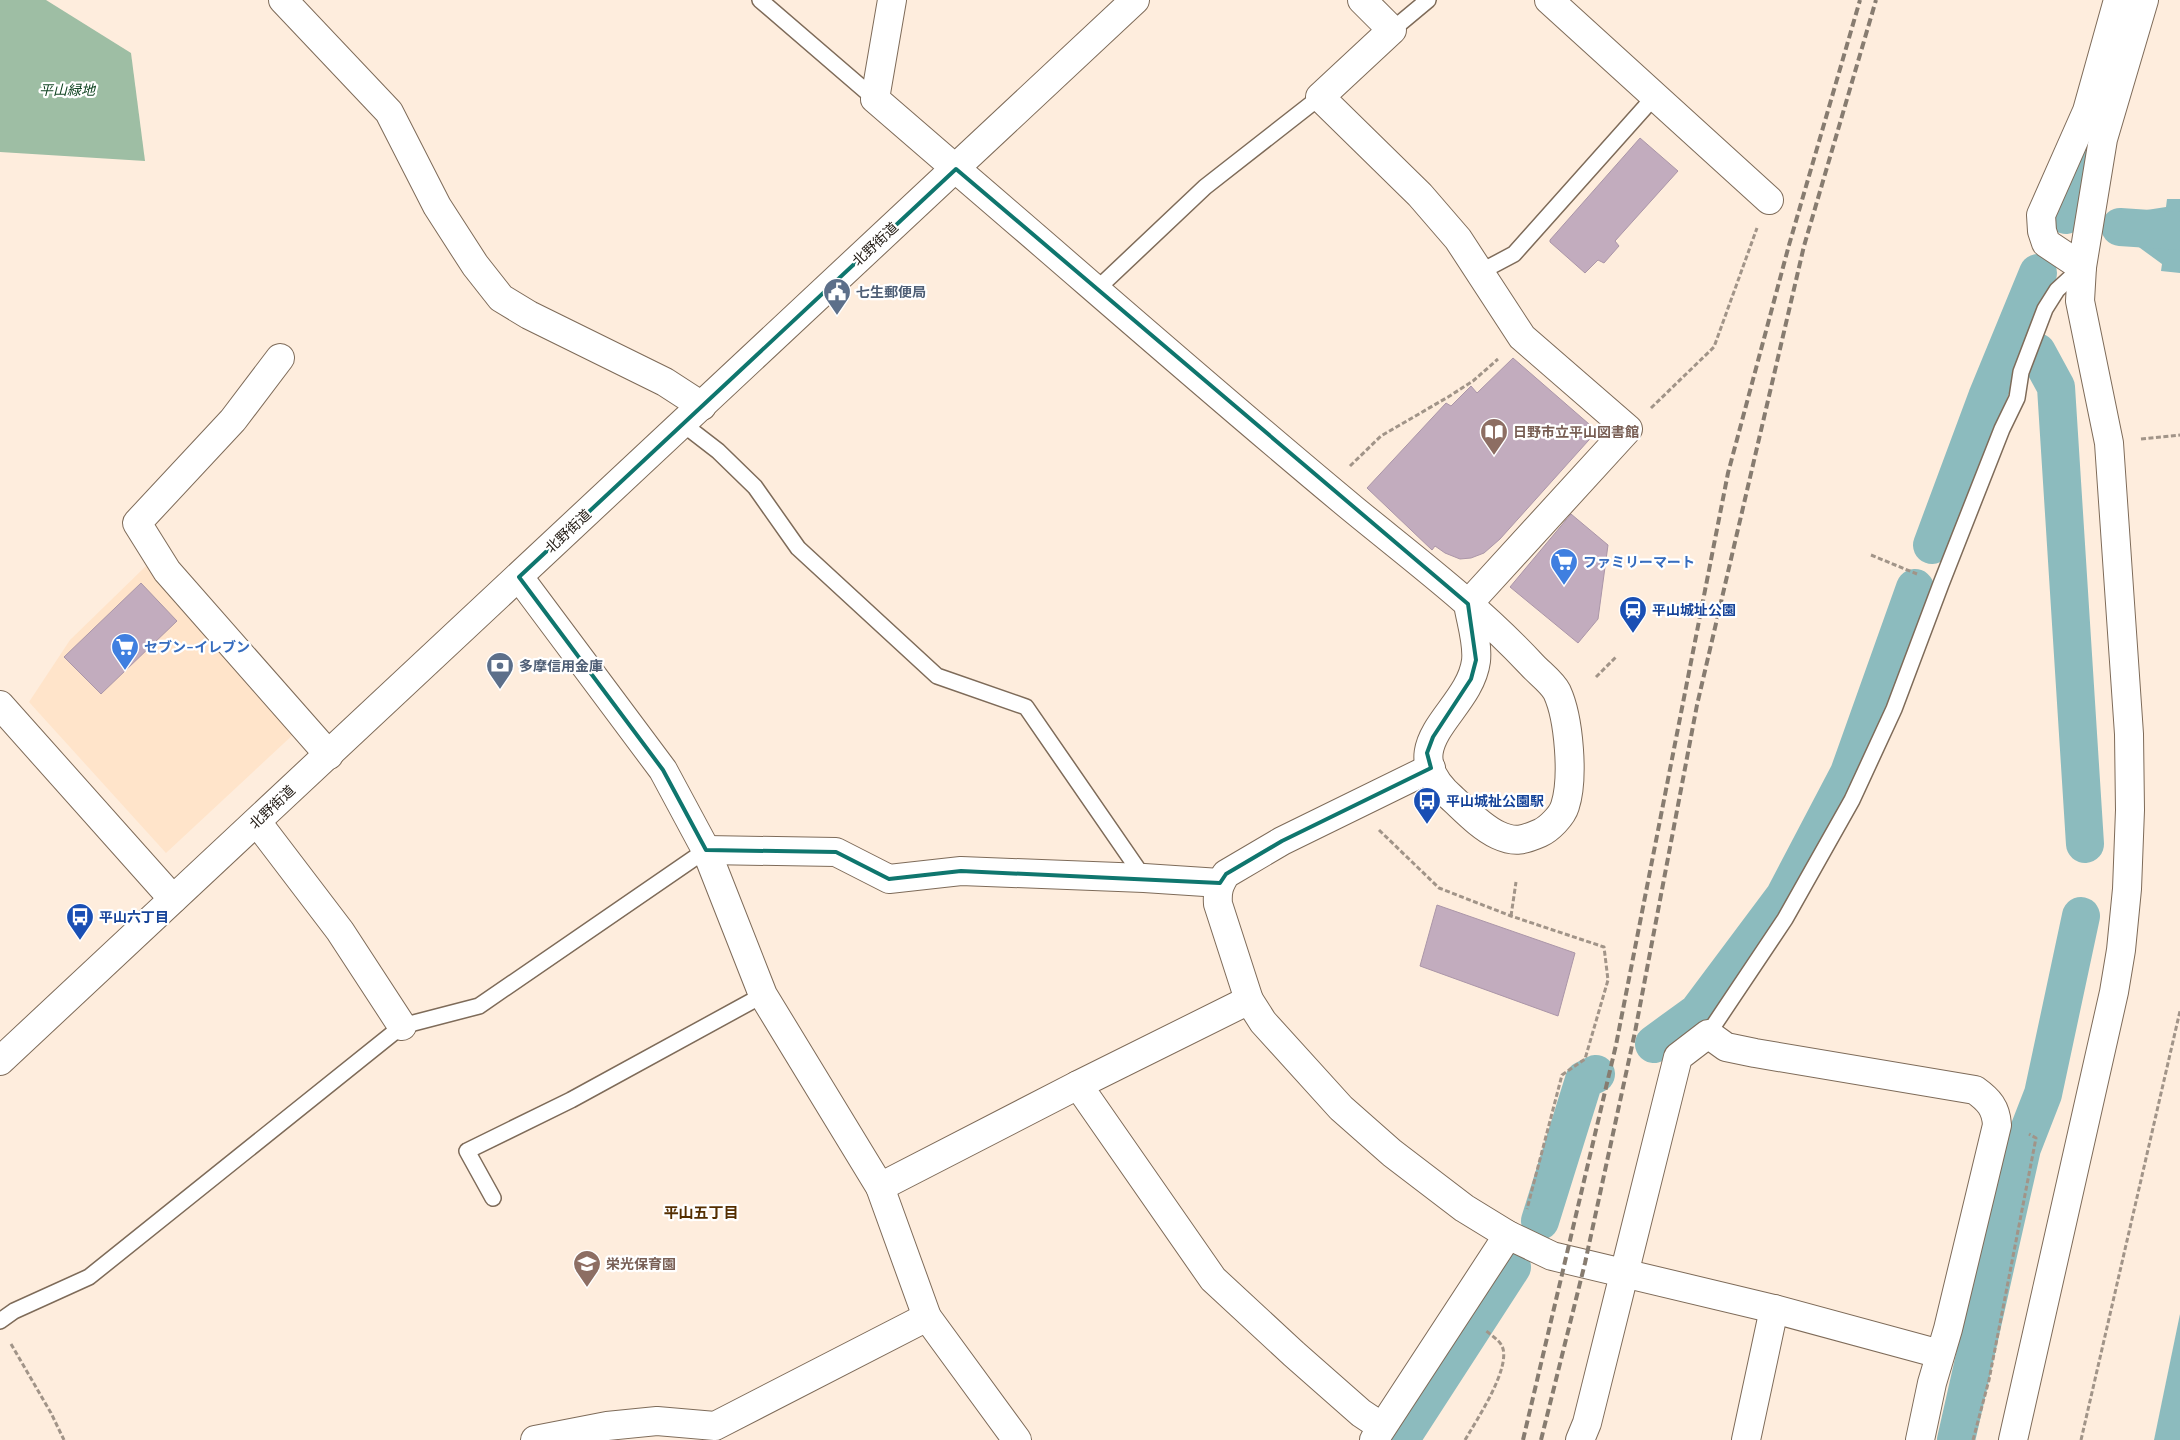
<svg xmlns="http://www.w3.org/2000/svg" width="2180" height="1440" font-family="Merriweather,'Noto Sans JP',serif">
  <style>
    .built { fill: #ffe4ca }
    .forest { fill: #9ebea4 }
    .water { fill: #8cbbbe }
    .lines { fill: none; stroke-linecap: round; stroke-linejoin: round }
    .canal { stroke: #8cbbbe; stroke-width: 38 }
    .building { fill: #c2acbe; stroke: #ab96a8 }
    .service-casing { stroke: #7e6b59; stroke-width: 18 }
    .minor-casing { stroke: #7e6b59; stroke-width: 30 }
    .tertiary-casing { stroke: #7e6b59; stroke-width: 30 }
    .secondary-casing { stroke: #7e6b59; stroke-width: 30 }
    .path { stroke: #a19488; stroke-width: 3; stroke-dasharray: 5 2.5; stroke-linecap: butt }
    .service { stroke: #fff; stroke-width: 15 }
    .minor { stroke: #fff; stroke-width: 28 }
    .tertiary { stroke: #fff; stroke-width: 28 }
    .secondary { stroke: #fff; stroke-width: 28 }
    .rail { stroke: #877c70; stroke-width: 4; stroke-dasharray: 8 4; stroke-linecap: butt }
    .marked { fill: none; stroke: #0f766e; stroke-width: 4; stroke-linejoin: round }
    .labels { text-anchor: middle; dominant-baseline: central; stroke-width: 4.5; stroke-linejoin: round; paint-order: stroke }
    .park-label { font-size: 14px; font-style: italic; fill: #134624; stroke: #fff }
    .street-label { font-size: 14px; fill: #1d160f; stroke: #fff }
    .service-label { font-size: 14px; font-weight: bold; fill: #4e5e75; stroke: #fff; text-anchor: start }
    .education-label { font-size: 14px; font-weight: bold; fill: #785e54; stroke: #fff; text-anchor: start }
    .shop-label { font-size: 14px; font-weight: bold; fill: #366cbe; stroke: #fff; text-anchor: start }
    .transit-label { font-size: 14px; font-weight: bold; fill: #164399; stroke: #fff; text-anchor: start }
    .neighbourhood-label { font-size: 15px; font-weight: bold; fill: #542e00; stroke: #fff }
  </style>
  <rect width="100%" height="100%" fill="#feeddd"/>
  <!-- built -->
  <path class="built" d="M147 565 297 731 166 853 29 702 70 640Z"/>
  <!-- forest -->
  <path class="forest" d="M0 0H46L131 53 145 161 0 152Z"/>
  <!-- water -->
  <g class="water">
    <path d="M2167 199H2180V273L2161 271 2162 264 2125 237 2127 213 2166 207Z"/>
    <path d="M2180 1314V1440H2154Z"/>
  </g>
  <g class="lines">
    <!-- canal -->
    <g class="canal">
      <path d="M2066 215 2063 214 2102 100"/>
      <path d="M2120 227 2180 231"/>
      <path d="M2037 352 2056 387 2085 844"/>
      <path d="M1932 545 1987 397 2038 273"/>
      <path d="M1654 1044 1698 1012 1784 897 1849 773 1915 588"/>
      <path d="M1540 1221 1584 1080 1596 1074"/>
      <path d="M1400 1440 1512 1267"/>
      <path d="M1956 1440 2022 1148 2043 1094 2081 916"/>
    </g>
  </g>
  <!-- building -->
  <g class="building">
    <path d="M1640 138 1678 171 1615 241 1619 246 1604 263 1598 260 1585 273 1550 242V240Z"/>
    <path d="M1513 358 1597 431 1500 539 1484 553 1471 558 1460 559 1445 553 1435 546 1432 550 1367 488 1446 403 1451 406 1471 386 1477 393Z"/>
    <path d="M1571 514 1608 545 1598 619 1578 643 1510 587Z"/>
    <path d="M141 583 177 621 101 694 64 657Z"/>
    <path d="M1437 905 1575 953 1558 1016 1420 966Z"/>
  </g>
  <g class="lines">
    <defs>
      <g id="service">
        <path d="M760 0 875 99"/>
        <path d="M1392 30 1428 0"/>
        <path d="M1480 272 1514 254 1655 96"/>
        <path d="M1096 290 1205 187 1320 97"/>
        <path d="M683 424 718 451 755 487 798 548 937 676 1026 707 1144 878"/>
        <path d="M1708 1034 1785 919 1852 800 1894 709 1941 584 2002 429 2017 398 2021 372 2045 309 2057 290 2082 267"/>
        <path d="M493 1198 467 1151 571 1100 763 995"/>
        <path d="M0 1321 14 1311 89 1277 402 1026 479 1006 706 850"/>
      </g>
      <g id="minor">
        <path d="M283 0 389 112 437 206 475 265 501 298 529 315 665 382 702 406"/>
        <path d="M892 0 875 99 956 169"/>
        <path d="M1362 0 1392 30 1320 97 1420 195 1458 239 1522 337 1628 429 1468 604"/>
        <path d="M1549 0 1769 200"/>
        <path d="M2082 267 2046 243 2042 231 2041 215 2087 111 2118 0"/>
        <path d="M280 358 233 420 137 523 167 571 329 755"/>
        <path d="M519 577 663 770 706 850 763 995 880 1187 927 1317 1017 1440"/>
        <path d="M0 705 173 899"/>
        <path d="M1431 768 1282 841 1226 874C1219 885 1217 891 1218 904L1249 1000 1263 1022 1341 1108 1392 1153 1464 1208 1508 1235 1552 1256 1774 1309 1940 1354"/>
        <path d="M257 822 340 931 402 1026"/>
        <path d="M706 850 836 852 889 879 961 871 1144 878 1220 883"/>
        <path d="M1249 1000 1078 1085 1213 1279 1294 1354 1361 1413 1382 1427"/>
        <path d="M880 1187 1078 1085"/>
        <path d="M535 1440 607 1426 657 1421 715 1426 927 1317"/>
        <path d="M1374 1440 1508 1235"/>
        <path d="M1580 1440 1587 1423 1678 1057 1708 1034 1726 1047 1755 1053 1975 1090C1989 1100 1996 1108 1997 1125L1948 1329 1932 1383 1920 1440"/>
        <path d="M1746 1440 1774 1309"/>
        <path d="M2013 1440 2114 992 2121 950 2127 889 2130 810 2129 734 2109 443 2080 301 2082 267 2103 139 2144 0"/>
      </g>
      <path id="tertiary" d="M956 169C1088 282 1219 398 1353 509 1414 559 1478 607 1531 664 1539 673 1552 682 1557 692 1569 718 1574 778 1565 806 1562 816 1549 829 1540 833 1524 840 1515 843 1498 835 1481 827 1466 811 1453 799 1389 744 1469 714 1476 661 1478 643 1471 622 1468 604"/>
      <path id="secondary" d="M0 1061 1135 0"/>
    </defs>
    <!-- service casing -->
    <use href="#service" class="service-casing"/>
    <!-- minor casing -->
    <use href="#minor" class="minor-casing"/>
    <!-- tertiary casing -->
    <use href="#tertiary" class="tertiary-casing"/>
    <!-- secondary casing -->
    <use href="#secondary" class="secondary-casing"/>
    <!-- path -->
    <g class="path">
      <path d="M1651 408 1714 347 1757 228"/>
      <path d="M2141 439 2180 435"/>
      <path d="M1350 466 1381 436 1448 397 1473 381 1498 359"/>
      <path d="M1871 555 1917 574"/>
      <path d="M1596 677 1616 657"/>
      <path d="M1379 830 1439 888 1511 916 1604 947 1608 980 1585 1059 1562 1075 1527 1209"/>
      <path d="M1511 916 1516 882"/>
      <path d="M11 1344 51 1413 64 1440"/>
      <path d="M1465 1440C1476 1421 1512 1367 1502 1346 1499 1340 1491 1335 1485 1330"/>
      <path d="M1973 1440 1989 1380 2036 1138 2029 1134"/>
      <path d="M2081 1440 2180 1011"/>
    </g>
    <!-- service -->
    <use href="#service" class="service"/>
    <!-- minor -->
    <use href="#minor" class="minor"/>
    <!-- tertiary -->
    <use href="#tertiary" class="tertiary"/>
    <!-- secondary -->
    <use href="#secondary" class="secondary"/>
    <!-- rail -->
    <g class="rail">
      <path d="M1523 1440 1616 1045 1728 473 1789 245 1860 0"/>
      <path d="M1541 1440 1585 1263 1635 1032 1697 705 1804 246 1876 0"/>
    </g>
  </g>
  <!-- marked area -->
  <path class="marked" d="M956 169 1468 604 1476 660 1471 679 1433 737 1427 753 1431 768 1282 841 1226 874 1220 883 961 871 889 879 836 852 706 850 663 770 519 577Z"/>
  <!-- icons -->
  <defs>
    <symbol id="civic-pin" viewBox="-11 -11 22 30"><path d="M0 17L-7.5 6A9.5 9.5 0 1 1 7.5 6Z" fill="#5c6f8a" stroke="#fff"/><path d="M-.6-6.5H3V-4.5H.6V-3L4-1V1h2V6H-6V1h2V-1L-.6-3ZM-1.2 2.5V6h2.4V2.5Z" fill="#fff"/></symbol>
    <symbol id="library-pin" viewBox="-11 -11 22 30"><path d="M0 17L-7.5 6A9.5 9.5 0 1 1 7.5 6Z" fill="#8d6e63" stroke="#fff"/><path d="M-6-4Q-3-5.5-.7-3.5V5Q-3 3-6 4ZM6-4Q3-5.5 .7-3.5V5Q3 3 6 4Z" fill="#fff"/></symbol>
    <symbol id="supermarket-pin" viewBox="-11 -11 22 30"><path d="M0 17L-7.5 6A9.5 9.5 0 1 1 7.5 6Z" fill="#3f7fe0" stroke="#fff"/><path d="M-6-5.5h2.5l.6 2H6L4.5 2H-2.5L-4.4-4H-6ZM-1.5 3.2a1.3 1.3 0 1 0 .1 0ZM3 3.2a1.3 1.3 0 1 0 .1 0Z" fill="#fff"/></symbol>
    <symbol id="station-pin" viewBox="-11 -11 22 30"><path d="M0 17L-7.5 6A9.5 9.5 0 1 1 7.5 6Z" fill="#1a4fb4" stroke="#fff"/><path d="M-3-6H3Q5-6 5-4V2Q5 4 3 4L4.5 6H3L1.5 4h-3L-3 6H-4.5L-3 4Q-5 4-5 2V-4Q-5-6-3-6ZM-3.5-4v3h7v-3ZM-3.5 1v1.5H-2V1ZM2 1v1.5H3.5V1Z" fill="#fff"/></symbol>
    <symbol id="bank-pin" viewBox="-11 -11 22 30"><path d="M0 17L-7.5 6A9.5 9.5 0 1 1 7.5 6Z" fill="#5c6f8a" stroke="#fff"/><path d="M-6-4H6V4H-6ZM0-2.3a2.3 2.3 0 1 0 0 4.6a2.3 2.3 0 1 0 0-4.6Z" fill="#fff"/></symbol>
    <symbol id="bus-pin" viewBox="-11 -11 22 30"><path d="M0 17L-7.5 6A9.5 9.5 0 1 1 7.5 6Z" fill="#1a4fb4" stroke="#fff"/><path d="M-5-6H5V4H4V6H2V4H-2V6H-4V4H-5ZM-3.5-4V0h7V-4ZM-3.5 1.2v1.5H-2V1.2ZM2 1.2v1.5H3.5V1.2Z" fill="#fff"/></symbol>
    <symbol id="school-pin" viewBox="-11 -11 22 30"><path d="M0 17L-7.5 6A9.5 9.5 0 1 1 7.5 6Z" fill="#8d6e63" stroke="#fff"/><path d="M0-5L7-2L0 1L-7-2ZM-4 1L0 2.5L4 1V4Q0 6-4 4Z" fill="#fff"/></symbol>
  </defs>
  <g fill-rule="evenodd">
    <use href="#civic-pin" x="821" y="276" width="32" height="43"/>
    <use href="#library-pin" x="1478" y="416" width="32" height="43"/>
    <use href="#supermarket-pin" x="1548" y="546" width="32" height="43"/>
    <use href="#station-pin" x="1617" y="594" width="32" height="43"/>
    <use href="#supermarket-pin" x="109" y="631" width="32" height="43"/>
    <use href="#bank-pin" x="484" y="650" width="32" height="43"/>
    <use href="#bus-pin" x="1411" y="785" width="32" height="43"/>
    <use href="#bus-pin" x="64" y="901" width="32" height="43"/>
    <use href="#school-pin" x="571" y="1248" width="32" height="43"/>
  </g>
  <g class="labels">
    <!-- park labels -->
    <g class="park-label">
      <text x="67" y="90">平山緑地</text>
    </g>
    <!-- street labels -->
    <g class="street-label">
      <text transform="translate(875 244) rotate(-43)">北野街道</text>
      <text transform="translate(568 531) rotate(-43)">北野街道</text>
      <text transform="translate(272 807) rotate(-43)">北野街道</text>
    </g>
    <!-- service labels -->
    <g class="service-label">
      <text x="856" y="292">七生郵便局</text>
      <text x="519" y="666">多摩信用金庫</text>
    </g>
    <!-- education labels -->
    <g class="education-label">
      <text x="1513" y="432">日野市立平山図書館</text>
      <text x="606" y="1264">栄光保育園</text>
    </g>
    <!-- shop labels -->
    <g class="shop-label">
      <text x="1583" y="562">ファミリーマート</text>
      <text x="144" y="647">セブン-イレブン</text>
    </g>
    <!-- transit labels -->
    <g class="transit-label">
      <text x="1652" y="610">平山城址公園</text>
      <text x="1446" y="801">平山城祉公園駅</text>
      <text x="99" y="917">平山六丁目</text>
    </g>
    <!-- neighbourhood labels -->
    <g class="neighbourhood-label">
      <text x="701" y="1212">平山五丁目</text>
    </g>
  </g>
</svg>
